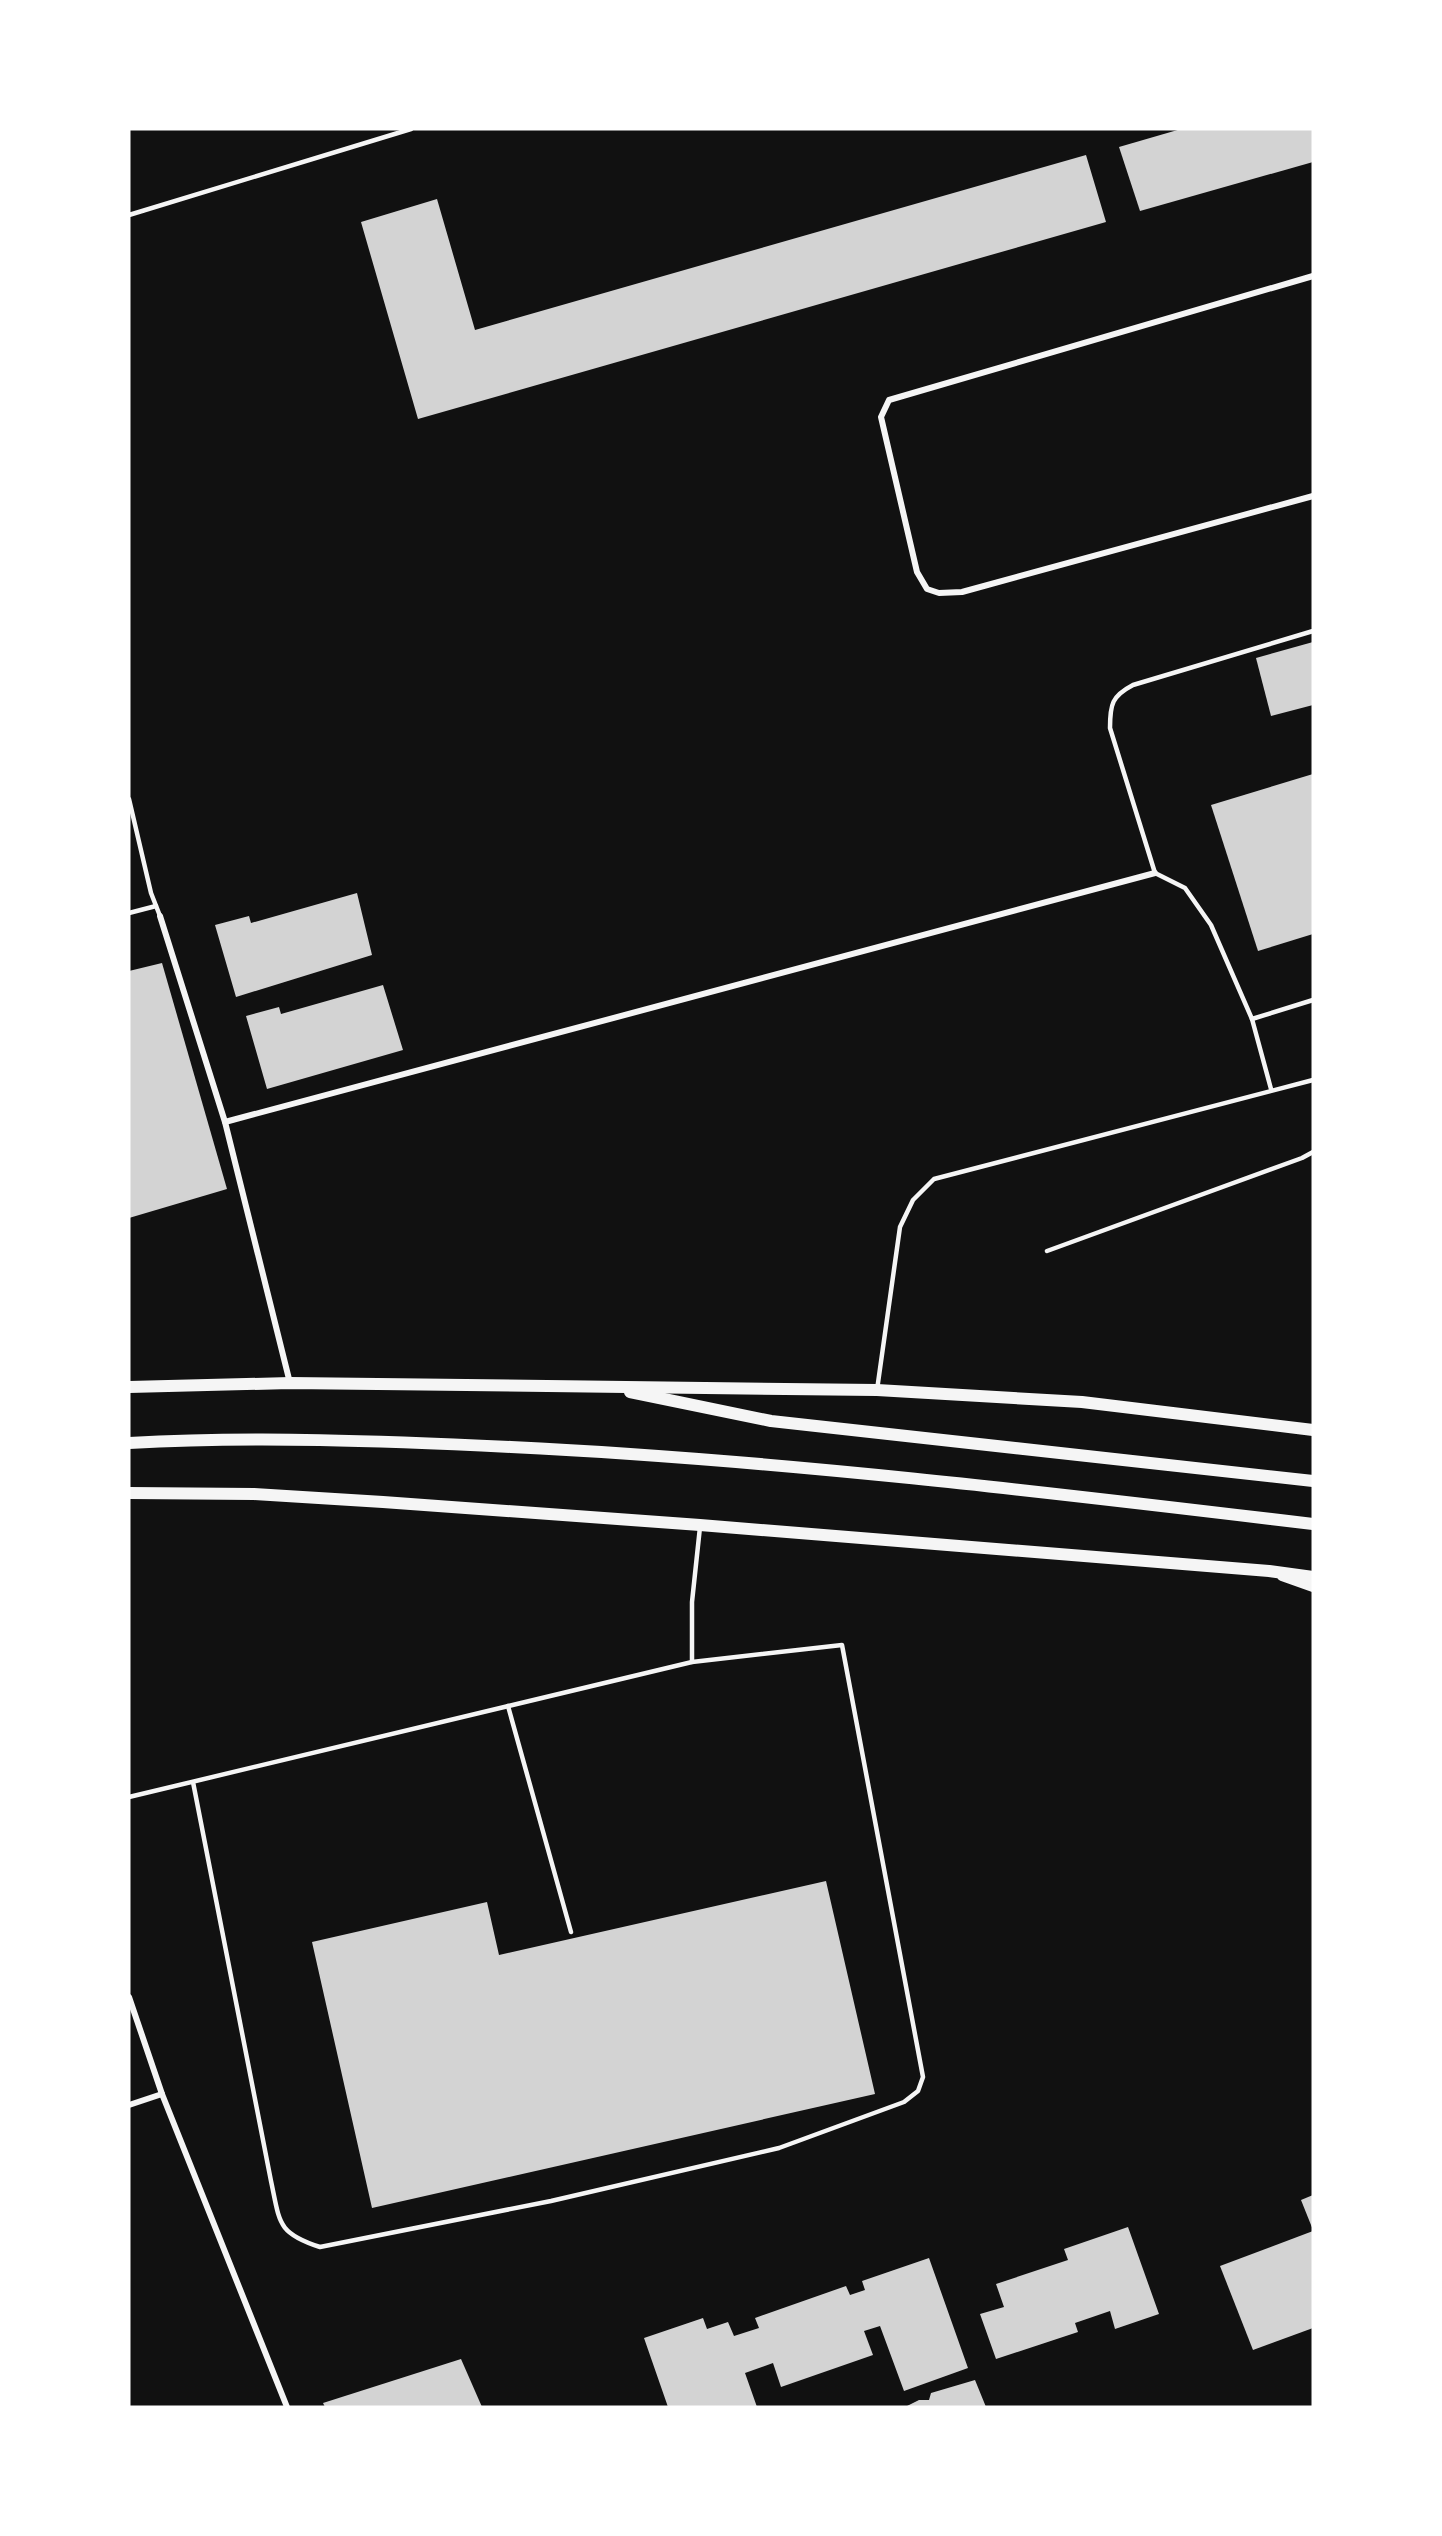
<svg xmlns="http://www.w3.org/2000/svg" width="1442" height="2536" font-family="Poppins,sans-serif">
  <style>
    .building { fill: #d3d3d3 }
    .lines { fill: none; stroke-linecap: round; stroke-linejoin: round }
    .service { stroke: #f5f5f5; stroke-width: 4.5 }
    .minor { stroke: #f5f5f5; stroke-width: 6 }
    .tertiary { stroke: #f5f5f5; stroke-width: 10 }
    .secondary { stroke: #f5f5f5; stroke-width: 12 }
  </style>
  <rect width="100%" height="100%" fill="#111"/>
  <!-- building -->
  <g class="building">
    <path d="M1181 129H1313V162L1140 211 1119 147Z"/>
    <path d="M1086 155 1106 222 418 419 361 222 437 199 475 330Z"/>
    <path d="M1313 642V705L1271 716 1256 658Z"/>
    <path d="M1313 774V934L1258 951 1211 805Z"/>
    <path d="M357 893 372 955 236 997 215 925 249 916 251 923Z"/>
    <path d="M162 963 227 1189 129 1218V971Z"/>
    <path d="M383 985 403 1050 267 1089 246 1016 279 1007 281 1014Z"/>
    <path d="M826 1881 875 2094 372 2208 312 1942 487 1902 499 1955Z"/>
    <path d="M1313 2195V2230L1301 2200Z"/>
    <path d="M1128 2227 1159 2314 1115 2329 1110 2311 1075 2323 1078 2332 996 2359 980 2314 1004 2307 996 2284 1068 2260 1064 2249Z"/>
    <path d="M1313 2231V2328L1253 2350 1220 2266Z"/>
    <path d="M929 2258 968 2368 904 2391 880 2326 864 2331 873 2355 781 2387 773 2363 745 2373 757 2407H668L644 2338 703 2318 707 2329 728 2322 734 2336 759 2328 755 2318 846 2286 850 2295 865 2290 862 2281Z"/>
    <path d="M461 2359 482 2407H325L323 2403Z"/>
    <path d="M975 2380 986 2407H905L919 2400H929L931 2393Z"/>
  </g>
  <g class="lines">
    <!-- service -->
    <g class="service">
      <path d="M129 215 411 129"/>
      <path d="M129 799 151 893 160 916"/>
      <path d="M129 913 156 906"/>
      <path d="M1252 1019 1313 1000"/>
      <path d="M1271 1089 1252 1019 1211 925 1185 888 1155 873 1110 728C1110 704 1112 696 1133 685L1313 631"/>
      <path d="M1047 1251 1302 1158 1313 1152"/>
      <path d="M877 1390 900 1227 913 1200 934 1179 1313 1080"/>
      <path d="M692 1662V1602L700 1527"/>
      <path d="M508 1706 571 1932"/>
      <path d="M129 1797 692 1662 842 1645 923 2077 918 2091 904 2102 779 2148 551 2201 320 2247C277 2233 280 2223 271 2181L193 1782"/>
    </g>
    <!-- minor -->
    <g class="minor">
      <path d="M1313 276 889 400 881 417 917 572 927 589 939 593 962 592 1313 496"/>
      <path d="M160 916 225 1122 290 1383"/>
      <path d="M225 1122 1155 873"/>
      <path d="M129 1997 162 2094 287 2407"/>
      <path d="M129 2105 162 2094"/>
    </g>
    <!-- tertiary -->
    <path class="tertiary" d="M1282 1576 1313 1587"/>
    <!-- secondary -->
    <g class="secondary">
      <path d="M129 1387 290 1383 877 1390 1082 1402 1313 1430"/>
      <path d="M630 1392 771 1421 1313 1481"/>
      <path d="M129 1443C256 1436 384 1441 511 1447 779 1460 1046 1492 1313 1524"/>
      <path d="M129 1493 254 1494 383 1502 700 1525 1269 1571 1313 1577"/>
    </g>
  </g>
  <!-- border -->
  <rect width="1442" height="2536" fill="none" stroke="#ffffff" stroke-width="261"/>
</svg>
